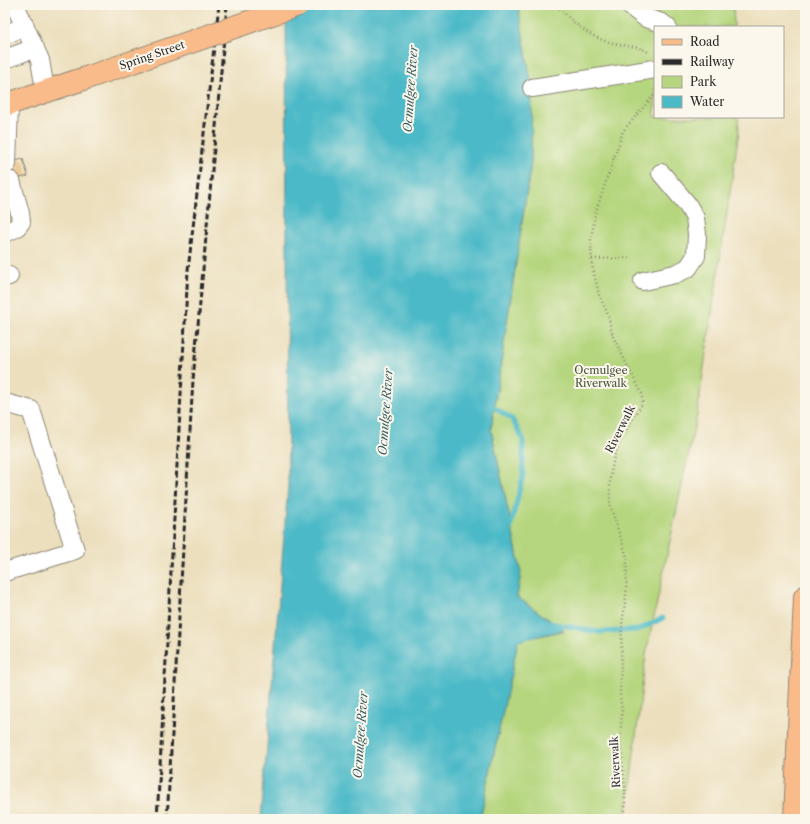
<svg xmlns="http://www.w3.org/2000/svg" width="810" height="824" font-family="'Libre Caslon Text',serif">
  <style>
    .green { fill: #b5d67e; stroke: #708054 }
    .water { fill: #4cb9c7; stroke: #3c7279 }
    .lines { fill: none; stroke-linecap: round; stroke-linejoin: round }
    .stream { stroke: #4cb9c7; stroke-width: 5 }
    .building { fill: #e8b874 }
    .minor-tunnel { stroke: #c5bba0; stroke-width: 18; stroke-dasharray: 18 9; stroke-linecap: butt }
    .minor-casing { stroke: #8c8574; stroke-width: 20 }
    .major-casing { stroke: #8c8574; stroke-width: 24 }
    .highway-casing { stroke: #8c8574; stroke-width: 24 }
    .path { stroke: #8c8574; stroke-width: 2.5; stroke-dasharray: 1 3; stroke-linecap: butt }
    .minor { stroke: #fff; stroke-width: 18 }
    .major { stroke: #fabb8b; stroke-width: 22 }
    .highway { stroke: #fabb8b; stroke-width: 22 }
    .rail { stroke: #2b2b2b; stroke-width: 3; stroke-dasharray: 6 3; stroke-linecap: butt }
    .major-bridge-casing { stroke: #8c8574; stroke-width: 24; stroke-linecap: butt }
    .major-bridge { stroke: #fabb8b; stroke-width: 22 }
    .labels { text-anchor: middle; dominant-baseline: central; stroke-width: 4; stroke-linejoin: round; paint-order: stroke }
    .street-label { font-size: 11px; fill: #2b2b2b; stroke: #fbf7ec }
    .park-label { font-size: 11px; fill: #4e5640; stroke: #fbf7ec }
    .water-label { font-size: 12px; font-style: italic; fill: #375d62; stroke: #fbf7ec }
  </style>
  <rect width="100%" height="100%" fill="#fbf7ec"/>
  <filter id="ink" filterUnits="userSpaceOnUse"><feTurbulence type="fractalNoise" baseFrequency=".025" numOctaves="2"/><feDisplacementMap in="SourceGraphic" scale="8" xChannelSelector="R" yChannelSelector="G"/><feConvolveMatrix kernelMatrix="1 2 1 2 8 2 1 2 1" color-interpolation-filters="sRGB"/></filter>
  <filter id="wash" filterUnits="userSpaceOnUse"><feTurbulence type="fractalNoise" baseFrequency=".012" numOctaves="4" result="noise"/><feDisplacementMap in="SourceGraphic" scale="16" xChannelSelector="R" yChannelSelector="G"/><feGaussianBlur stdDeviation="0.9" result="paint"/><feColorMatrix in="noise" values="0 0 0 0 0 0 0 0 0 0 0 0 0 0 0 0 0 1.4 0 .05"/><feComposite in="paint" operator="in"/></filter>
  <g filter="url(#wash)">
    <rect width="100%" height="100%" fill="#ecdfbd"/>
    <!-- green -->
    <path class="green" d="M518 5H733L734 27H655V117H738L739 131 697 414 646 654 626 819H480L518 640 564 631 517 597 521 572 491 429 531 163 532 88Z"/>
    <!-- water -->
    <path class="water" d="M286 5H518L532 88 531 163 491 429 521 572 517 597 564 630 518 641 480 819H261L288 486Z"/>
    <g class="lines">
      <!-- stream -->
      <g class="stream">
        <path d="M489 404 512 419 523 439V476L510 529"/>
        <path d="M550 623 598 632 638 630 663 618"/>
      </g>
    </g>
    <g id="blocks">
      <!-- building -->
      <g class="building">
        <path d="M23 159 28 176 5 182V164Z"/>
        <path d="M5 192 16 226 5 229Z"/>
      </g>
    </g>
  </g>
  <g filter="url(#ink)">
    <use href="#blocks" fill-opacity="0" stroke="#8c8574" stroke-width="1"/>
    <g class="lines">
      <!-- minor-tunnel -->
      <path class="minor-tunnel" d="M5 212 11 209"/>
      <defs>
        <g id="minor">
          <path d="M15 5 40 60 45 90"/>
          <path d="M629 5 646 18 662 23 667 27"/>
          <path d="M5 35 25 26"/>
          <path d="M5 59 35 48"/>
          <path d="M532 88 655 69"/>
          <path d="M7 164 9 104"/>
          <path d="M5 233 16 228 21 222 20 213 11 181"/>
          <path d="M5 277 9 276"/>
          <path d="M643 281 675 274 688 268 696 256 697 234 695 218 687 204 661 173"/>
          <path d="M5 403 31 410 75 550 5 572"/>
        </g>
        <path id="major" d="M5 105 89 77"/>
        <path id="highway" d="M795 819 805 597"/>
      </defs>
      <!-- minor casing -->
      <use href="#minor" class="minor-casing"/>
      <!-- major casing -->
      <use href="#major" class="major-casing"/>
      <!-- highway casing -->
      <use href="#highway" class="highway-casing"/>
      <!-- path -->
      <g class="path">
        <path d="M557 5C573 24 592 39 616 44 628 47 639 45 649 53"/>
        <path d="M592 259 631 258"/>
        <path d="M625 819V787L620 740 622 710 620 696 622 624 626 597 627 557 610 505V480L614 456 623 435 642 404V394L613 337 607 312 599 295 592 265 591 240 595 214 623 131 655 94"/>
      </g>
      <!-- minor -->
      <use href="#minor" class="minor"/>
      <!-- major -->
      <use href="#major" class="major"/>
      <!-- highway -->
      <use href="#highway" class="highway"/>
      <!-- rail -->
      <g class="rail">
        <path d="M157 819 188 270 219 5"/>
        <path d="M167 819 193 380 227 5"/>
      </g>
      <defs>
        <path id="major-bridge" d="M89 77 298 5"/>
      </defs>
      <!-- major-bridge casing -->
      <use href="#major-bridge" class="major-bridge-casing"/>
      <!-- major-bridge -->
      <use href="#major-bridge" class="major-bridge"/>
    </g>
  </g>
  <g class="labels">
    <!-- street labels -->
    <g class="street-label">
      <text transform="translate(152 55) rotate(-19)">Spring Street</text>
      <text transform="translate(620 429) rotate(-63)">Riverwalk</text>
      <text transform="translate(615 762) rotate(-93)">Riverwalk</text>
    </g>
    <!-- park labels -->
    <g class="park-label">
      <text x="601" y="370">Ocmulgee<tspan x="601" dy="13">Riverwalk</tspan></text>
    </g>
    <!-- water labels -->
    <g class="water-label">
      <text transform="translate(410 89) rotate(-86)">Ocmulgee River</text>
      <text transform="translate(385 412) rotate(-86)">Ocmulgee River</text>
      <text transform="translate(360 735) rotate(-86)">Ocmulgee River</text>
    </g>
  </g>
  <!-- margin -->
  <rect width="810" height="824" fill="none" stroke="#fbf7ec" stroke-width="20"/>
  <!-- legend -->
  <rect x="654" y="26" width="130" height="92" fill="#fbf7ec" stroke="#a8a59f"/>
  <rect x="662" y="39" width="20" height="6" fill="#fabb8b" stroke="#a8a59f"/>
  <text x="690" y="46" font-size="12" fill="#2b2b2b">Road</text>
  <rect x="662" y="59" width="20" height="6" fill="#2b2b2b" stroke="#a8a59f"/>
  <text x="690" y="66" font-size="12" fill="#2b2b2b">Railway</text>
  <rect x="662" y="76" width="20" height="12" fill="#b5d67e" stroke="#a8a59f"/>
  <text x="690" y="86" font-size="12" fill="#2b2b2b">Park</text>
  <rect x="662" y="96" width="20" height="12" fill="#4cb9c7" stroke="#a8a59f"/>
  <text x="690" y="106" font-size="12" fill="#2b2b2b">Water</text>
</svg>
